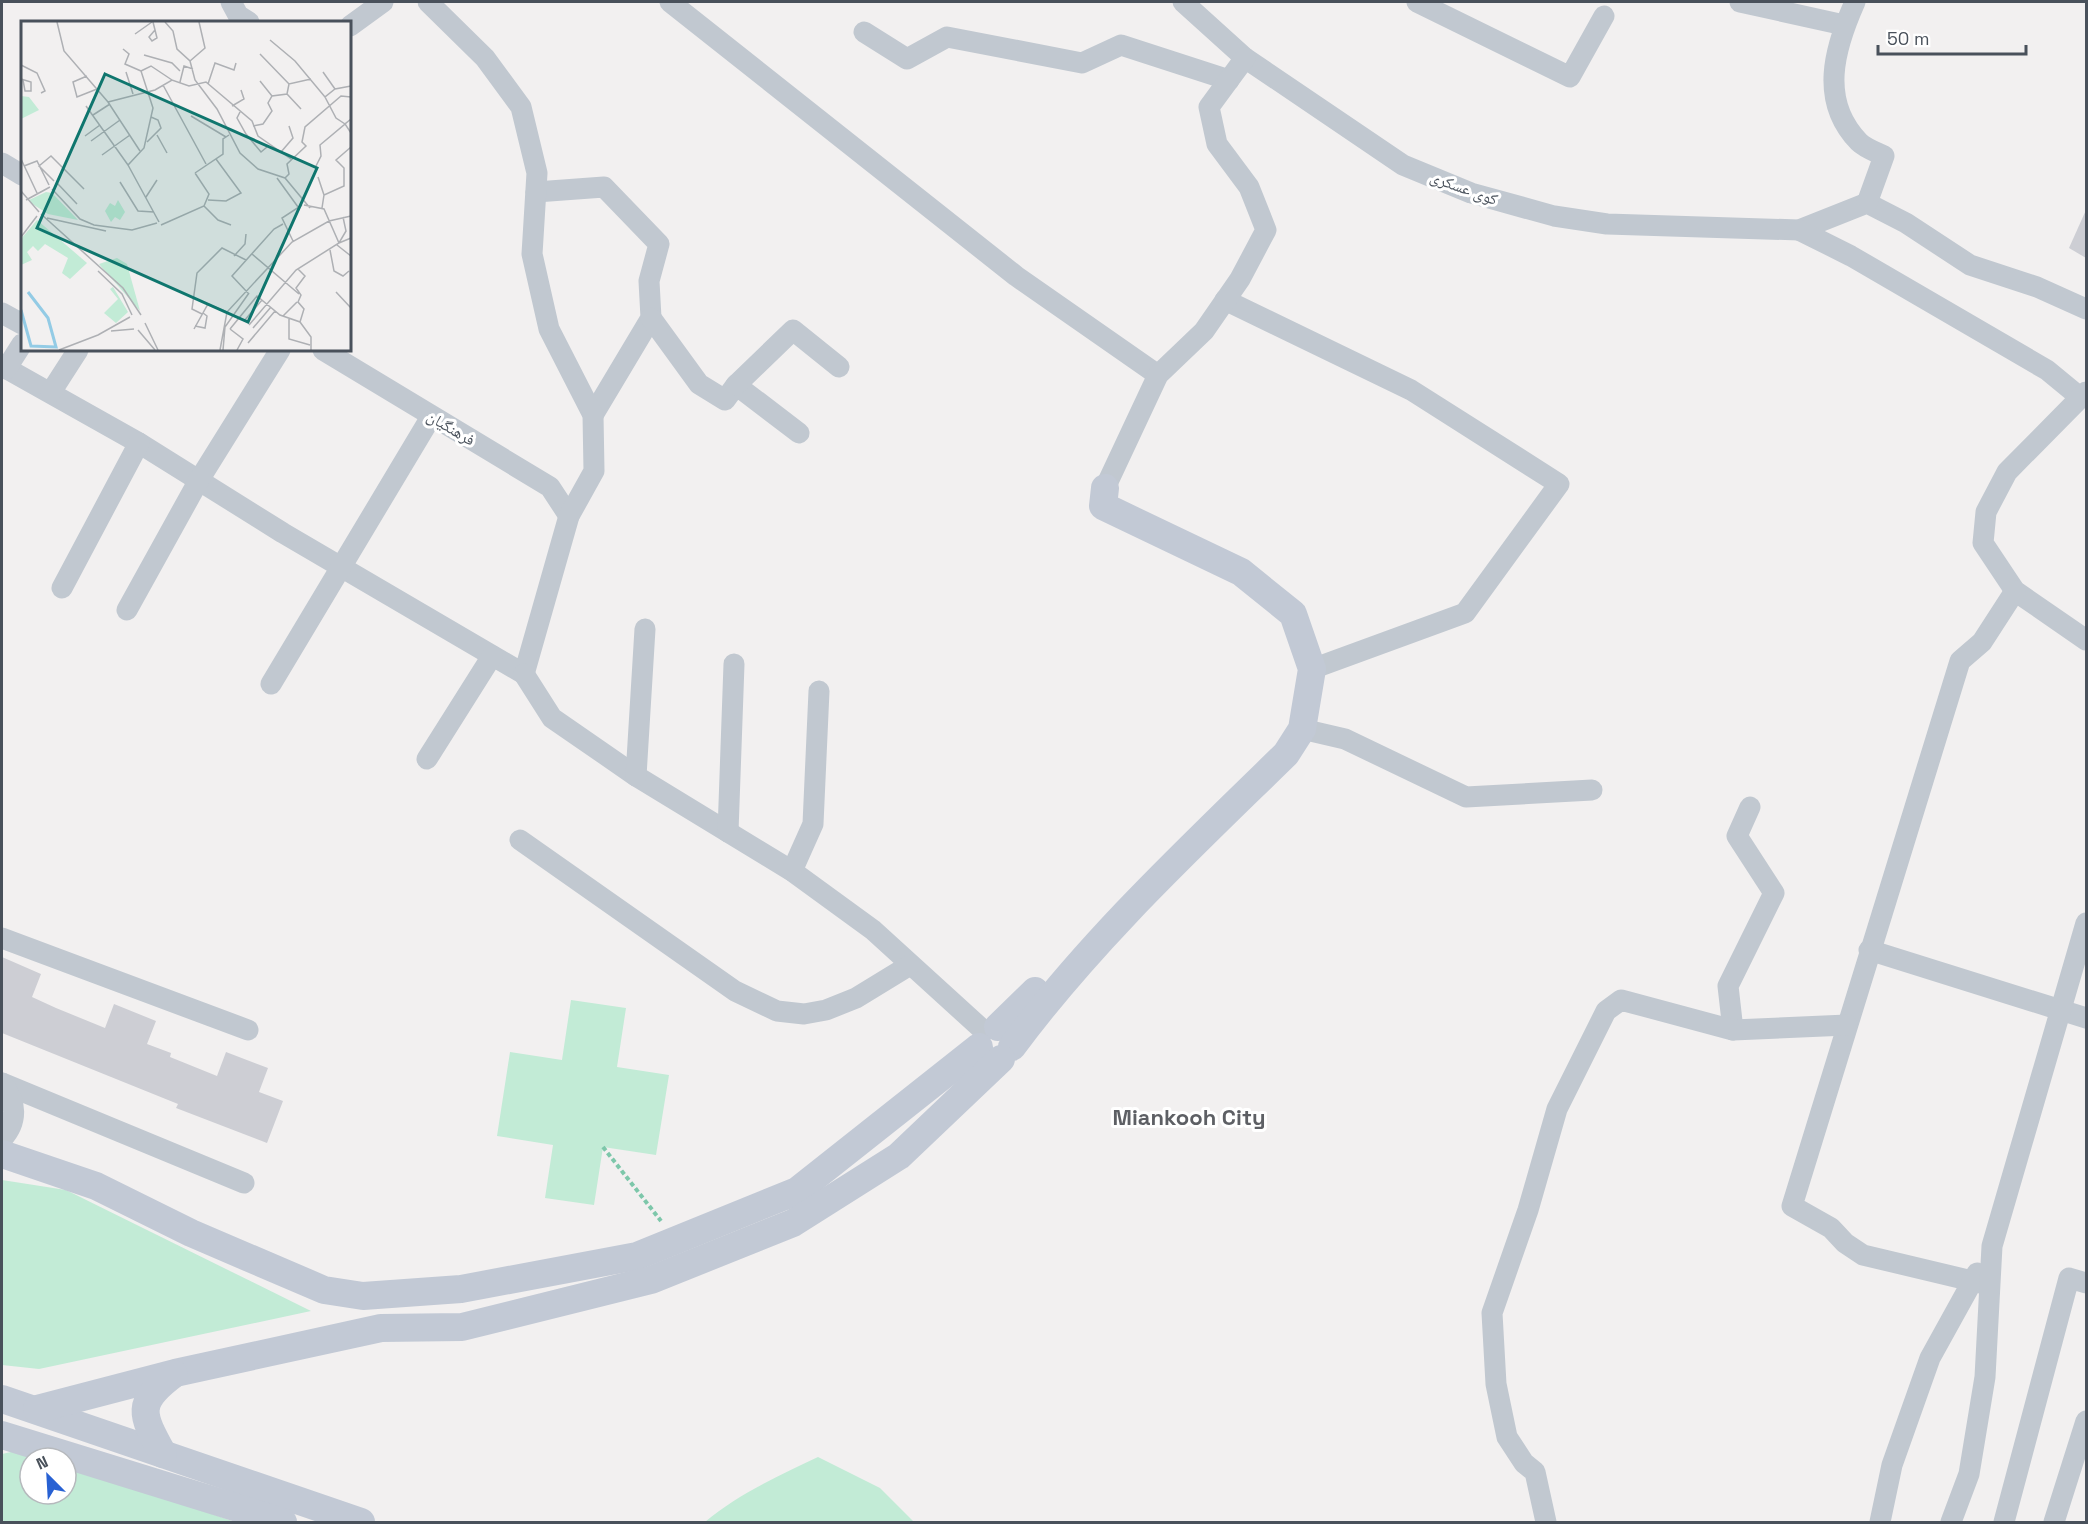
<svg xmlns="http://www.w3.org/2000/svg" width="2088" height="1524" font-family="'Space Grotesk','Noto Naskh Arabic',sans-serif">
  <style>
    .green { fill: #c2ebd6 }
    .building { fill: #cdced4 }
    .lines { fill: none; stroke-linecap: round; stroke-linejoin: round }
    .path { stroke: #7dc7aa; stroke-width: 4; stroke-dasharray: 4.5 3; stroke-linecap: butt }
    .minor { stroke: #c1c8d0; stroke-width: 21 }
    .secondary { stroke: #c2c9d5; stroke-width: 28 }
    .labels { text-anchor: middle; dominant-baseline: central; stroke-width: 6; stroke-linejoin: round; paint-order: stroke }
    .street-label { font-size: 16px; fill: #49515b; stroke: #fff }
    .district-label { font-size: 22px; font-weight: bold; fill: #5d5f64; stroke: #fff }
    .inset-river { fill: none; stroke: #93cbe5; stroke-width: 3 }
    .inset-road { fill: none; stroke: #aeb0b4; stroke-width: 1.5 }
    .view { fill: #0f766e; fill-opacity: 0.15; stroke: #0f766e; stroke-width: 3 }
    .inset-edge { fill: none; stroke: #49515b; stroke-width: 3 }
  </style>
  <rect width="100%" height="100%" fill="#f2f0f0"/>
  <!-- green -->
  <g class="green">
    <path d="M571 1000 626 1008 617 1067 669 1075 656 1155 603 1147 594 1205 545 1198 553 1145 497 1136 510 1052 562 1060Z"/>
    <path d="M2 1180 66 1190 311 1311 39 1369 2 1365Z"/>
    <path d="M24 1449 30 1458V1494H66V1463L235 1522H2V1454Z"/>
    <path d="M818 1457 880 1488 914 1522H705C738 1494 780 1475 818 1457Z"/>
  </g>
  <!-- building -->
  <g class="building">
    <path d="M2086 210V258L2069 248Z"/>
    <path d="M2 957 41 974 32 997 56 1008 105 1028 114 1004 156 1021 147 1044 171 1053 170 1057 217 1076 226 1052 268 1068 259 1092 283 1101 267 1143 176 1108 178 1104 2 1033Z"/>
  </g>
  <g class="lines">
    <!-- path -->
    <path class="path" d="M603 1147 661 1221"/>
    <!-- minor -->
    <g class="minor">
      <path d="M231 2 238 15 249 22"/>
      <path d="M670 2 1016 276 1158 375"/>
      <path d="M1183 2 1245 58 1403 165 1471 193 1554 216 1607 224 1799 230 1867 203 1906 223 1970 265 2037 287 2086 309"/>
      <path d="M1417 2 1570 77 1604 16"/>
      <path d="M1740 2 1844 25"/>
      <path d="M1855 2C1834 49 1819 101 1859 142 1865 148 1876 152 1884 156L1867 203"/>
      <path d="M350 26 383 2"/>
      <path d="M864 32 907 59 947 37 1082 63 1121 45 1229 80"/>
      <path d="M2 163 22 175"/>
      <path d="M536 192 604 187 659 244 649 281 651 318 593 415"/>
      <path d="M1799 230 1851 256 2047 370 2081 398"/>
      <path d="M1225 300 1411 390 1559 484 1465 613 1312 669"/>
      <path d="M2 313 22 324"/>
      <path d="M651 318 699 384 725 400 736 385 799 433"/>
      <path d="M323 350 550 487 569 516"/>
      <path d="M2 366 139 443 283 533 524 674 569 516 594 471 593 415 549 329 532 254 537 173 521 107 485 58 428 2"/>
      <path d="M6 369 22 344"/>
      <path d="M736 385 793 330 839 367"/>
      <path d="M51 392 78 350"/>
      <path d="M2086 392 2007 472 1986 512 1983 543 2015 591 2086 640"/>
      <path d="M1105 488 1158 375 1204 331 1240 279 1266 230 1249 187 1217 144 1209 107 1245 58"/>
      <path d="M62 588 139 443"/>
      <path d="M127 610 199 480 280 350"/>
      <path d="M524 674 552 718 636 776 792 871 873 930 984 1031"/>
      <path d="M271 684 431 417"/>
      <path d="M1302 729 1345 739 1466 797 1592 790"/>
      <path d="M427 759 492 656"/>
      <path d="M636 776 645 629"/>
      <path d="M728 832 734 664"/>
      <path d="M520 840 735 991 777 1011 804 1014 826 1010 856 998 910 965"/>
      <path d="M792 871 813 824 819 691"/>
      <path d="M2 938 248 1030"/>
      <path d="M1869 950 2086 1018"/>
      <path d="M1733 1030 1728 986 1774 893 1737 836 1750 807"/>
      <path d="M2 1083 244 1183"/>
      <path d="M2 1083C17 1101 18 1122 2 1139"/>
      <path d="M1989 1285 1863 1255 1845 1243 1831 1228 1792 1206 1960 661 1982 642 2015 591"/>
      <path d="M1546 1522 1535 1472 1524 1463 1507 1437 1496 1384 1492 1313 1528 1210 1557 1109 1606 1011 1621 1000 1733 1030 1847 1025"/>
      <path d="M1880 1522 1892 1465 1930 1358 1977 1273"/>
      <path d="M1951 1522 1969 1474 1985 1377 1992 1246 2086 923"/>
      <path d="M2004 1522 2069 1278 2086 1283"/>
      <path d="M2054 1522 2086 1421"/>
    </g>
    <!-- secondary -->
    <g class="secondary">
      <path d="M998 1027 1035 991"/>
      <path d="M1012 1047C1091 940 1191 847 1286 754L1302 729 1312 669 1293 614 1241 572 1103 506 1105 488"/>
      <path d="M2 1154 96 1186 191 1233 324 1290 363 1296 461 1289 637 1256 797 1191 979 1047"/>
      <path d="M2 1399 361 1522"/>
      <path d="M37 1409 175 1373 381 1328 462 1327 651 1280 793 1223 899 1156 1001 1059"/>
      <path d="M2 1435 283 1522"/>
      <path d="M163 1454C141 1414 135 1403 174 1374"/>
    </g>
  </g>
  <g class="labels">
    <!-- street labels -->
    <g class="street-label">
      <text transform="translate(1464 188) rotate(20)">کوی عسکری</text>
      <text transform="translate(451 428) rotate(31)">فرهنگیان</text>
    </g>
    <!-- district labels -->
    <g class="district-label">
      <text x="1189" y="1117">Miankooh City</text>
    </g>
  </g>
  <!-- overview -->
  <g transform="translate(21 21)">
    <rect width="330" height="330" fill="#f2f0f0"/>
    <path d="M0 75 8 76 18 89 0 98ZM25 171 31 172 57 199 27 193 10 182 8 179ZM97 179 104 191 99 199 94 196 90 201 84 190 89 182 94 185ZM16 199 66 242 49 258 41 252 47 237 24 223 17 230 12 225 6 231 11 239 0 244V218ZM96 237 106 243 119 290 78 243ZM92 266 107 291 95 302 83 292 97 278 89 268Z" fill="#c2ebd6"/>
    <path class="inset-river" d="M0 289 10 325 35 326 27 297 7 271"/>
    <path class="inset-road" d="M36 1 43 30 87 81 119 130M132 1 136 17 131 20 128 16 134 9M144 1 152 10 156 28 169 40 174 59 196 88 219 132 237 148 264 157 289 187M114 13 131 1M249 19 274 40 304 76M102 28 108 33 104 43 120 50M239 33 268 63 290 58M123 34 151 42 159 50M169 40 184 27 178 1M0 44 16 52 24 70 20 72M120 50 130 45 151 59M105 51 112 73M302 51 314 68M66 55 52 61 56 76 76 68M0 58 10 61V70H4L2 59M239 60 251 75M159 61 163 45 172 48M187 63 194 42 213 49 215 42M142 64 185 143M266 73 280 88M87 81 134 69 151 59 168 65 185 61 231 100 237 115 270 138M65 85 107 144 123 127 132 87 120 50M211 85 223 78 220 69M219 91 216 97 225 113 240 131 246 126M72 94 89 83M170 95 205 116M330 98 324 103 330 112M232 105 242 103 251 90 247 82 251 75 266 73 268 63M136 114 146 132M64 115 79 104M70 120 99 99M126 121 140 107 137 99 130 96M260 131 272 117 268 105M81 134 109 114M0 138 16 172M107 144 138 201M3 145 16 140 28 164M295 145 300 135 299 124 324 103 315 97 304 76 314 68 330 65M174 152 202 133V118L208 114M297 156 303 174M256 157 277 186M264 157 268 153 266 143 285 125 281 121 284 106 320 75 330 76M33 160 18 145 30 135 63 168M99 161 117 190 133 191M36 162 56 183M31 168 59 198 73 204 111 209 136 202M0 170 18 191M125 176 136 159M5 179 29 166M187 179 205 180 220 172 195 138M283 184 303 188 318 222 330 217M183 185 197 199 210 204M301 187 303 174 323 165V147L315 139 330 126M20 193 102 267 120 294M26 197 85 210M140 204 183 185 188 173 174 152M0 216 16 195M272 220 261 197 281 184M316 224 330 235V256M309 229 313 250 322 255 328 250M231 233 278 273M213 235 224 223 225 213M277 248 284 255 275 267 280 274 277 281 283 288 279 301M77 250 101 273 111 294M315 271 330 287M227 272 211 255 253 208 262 203M181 293 171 288 176 252 201 227 225 239M262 295 276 281M268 298V318L289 324M223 300 241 279M124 302 137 329M228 304 275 249 318 222 325 210 322 196M174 305 184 307 186 295 182 292M232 307 250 286M173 308 187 283 206 291M209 308 236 275 259 294 279 301 290 316V329M209 308 222 318 216 329M117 309 134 329M90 310 113 308M227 322 254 290M38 329 77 314 109 296M199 329 206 291 271 221 308 200 330 195M202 329 204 306 228 272"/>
    <path class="view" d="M84 53 296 147 227 301 16 207Z"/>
    <rect width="330" height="330" class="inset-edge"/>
  </g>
  <!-- border -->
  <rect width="2088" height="1524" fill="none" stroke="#49515b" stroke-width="6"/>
  <!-- north arrow -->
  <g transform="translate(48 1476) rotate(336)"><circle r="28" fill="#ffffff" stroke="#b6b9bd" stroke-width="1.5"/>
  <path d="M0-4.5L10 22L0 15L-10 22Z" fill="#2861d3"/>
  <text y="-9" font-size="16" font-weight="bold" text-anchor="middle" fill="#49515b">N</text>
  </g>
  <!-- scale -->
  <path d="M1878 45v9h148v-9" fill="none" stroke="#49515b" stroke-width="3"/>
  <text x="1887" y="45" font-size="18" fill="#49515b" stroke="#ffffff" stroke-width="4.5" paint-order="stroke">50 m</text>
</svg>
